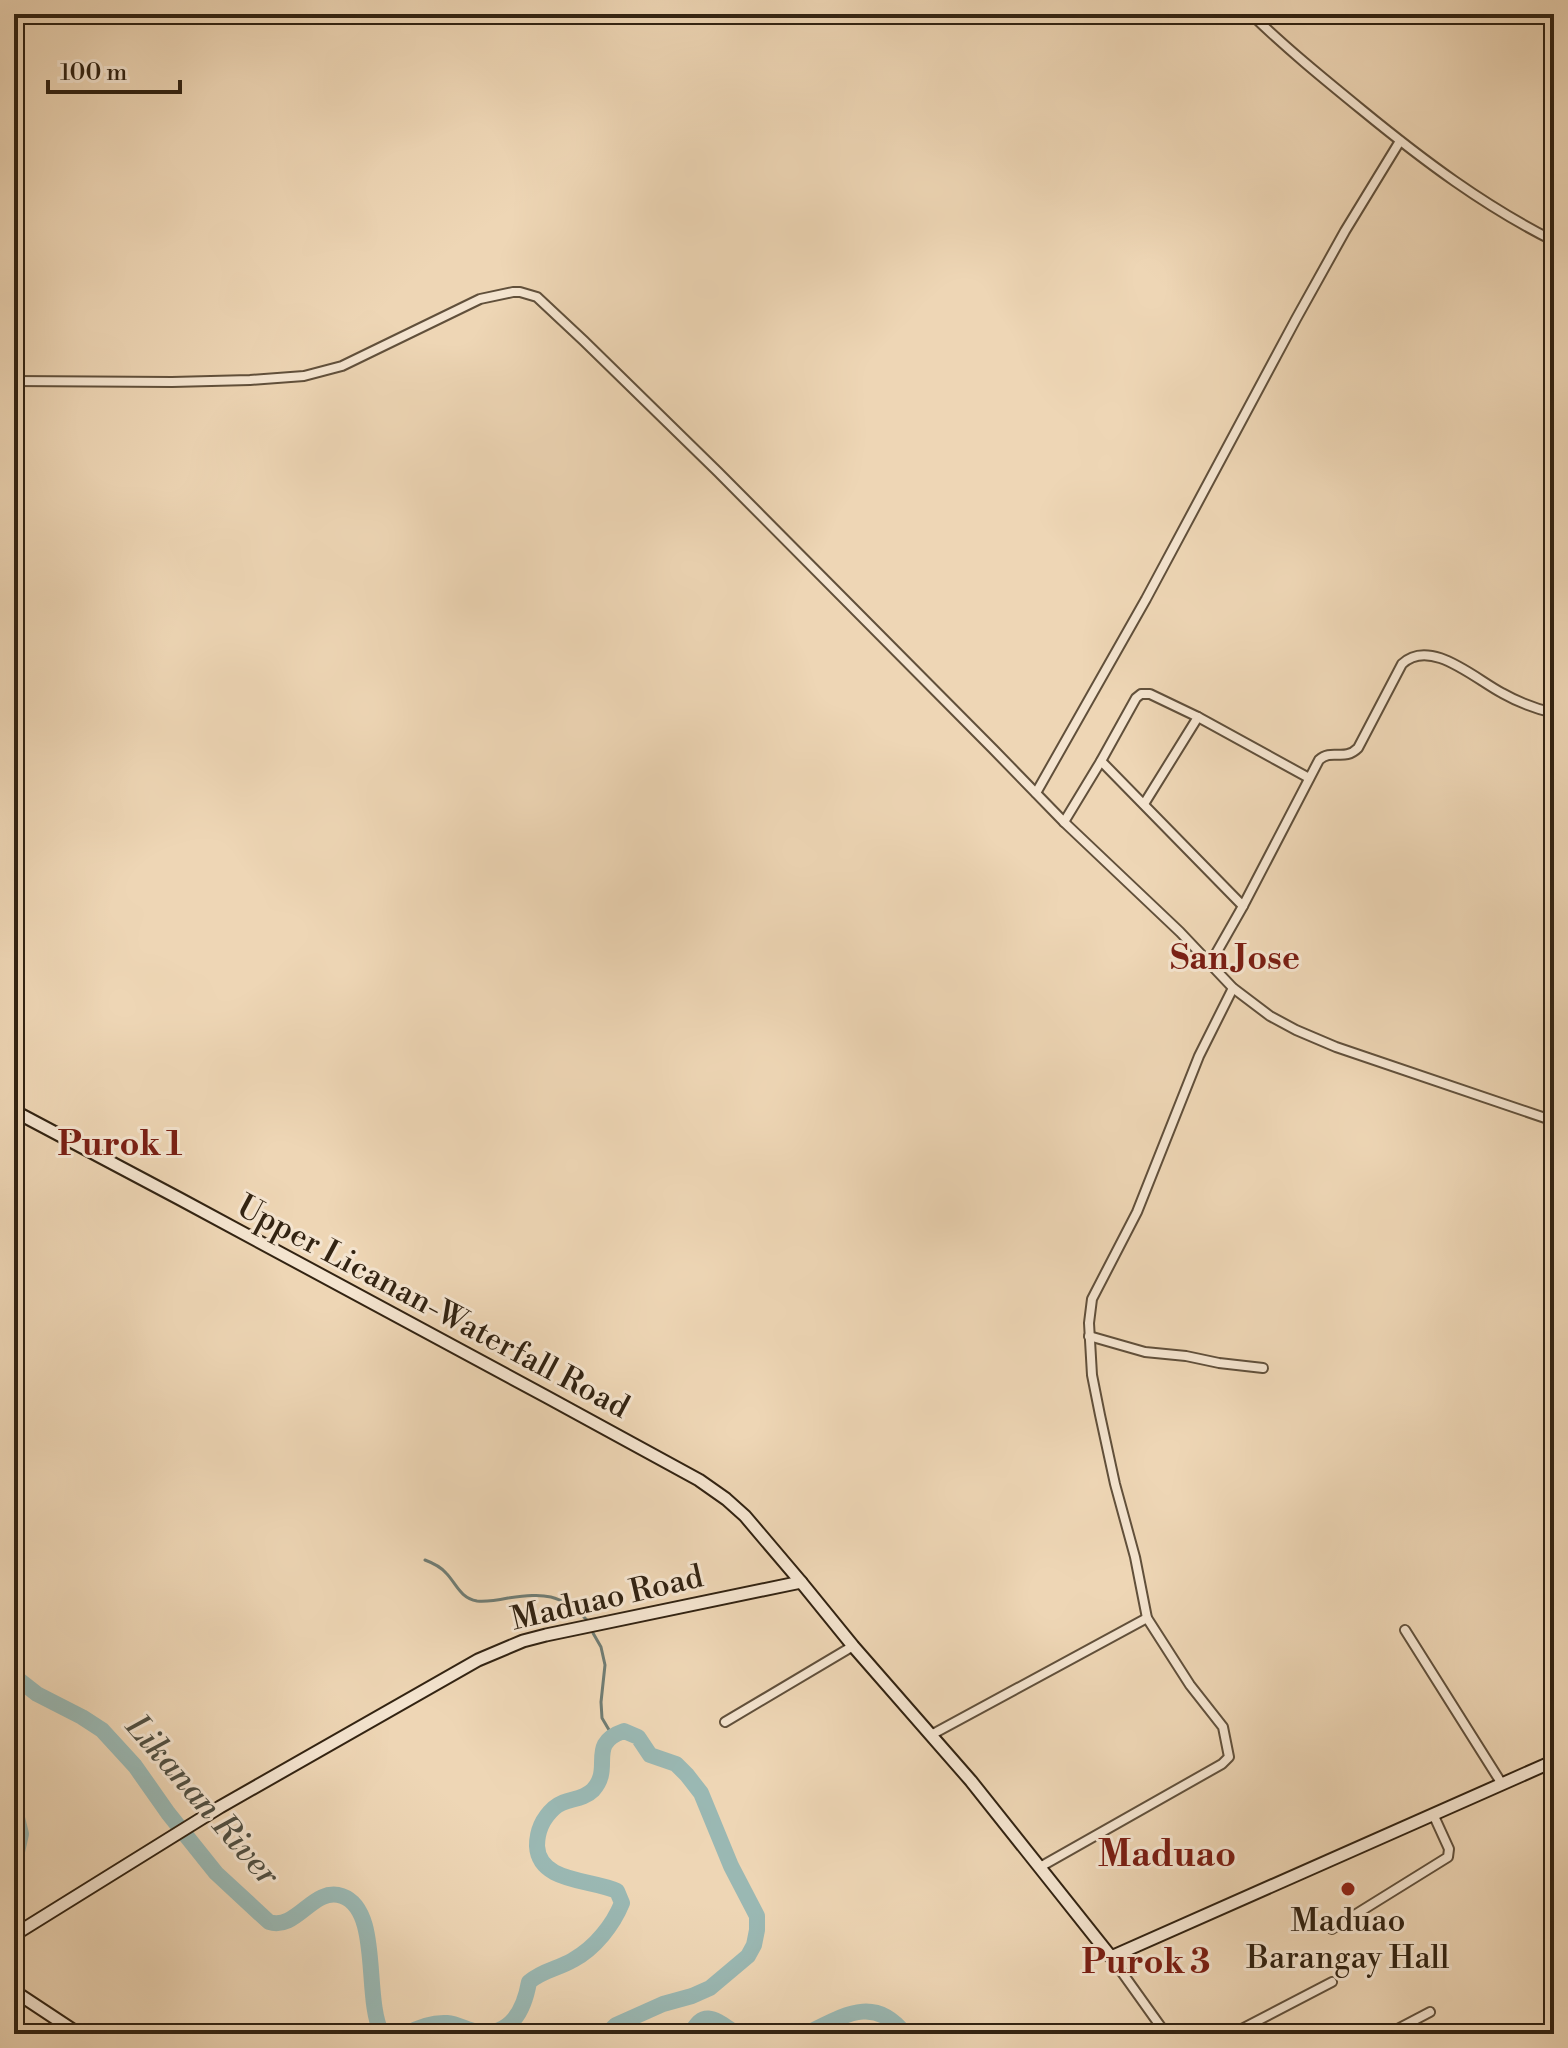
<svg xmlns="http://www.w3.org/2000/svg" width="1568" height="2048" font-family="'Libre Bodoni',serif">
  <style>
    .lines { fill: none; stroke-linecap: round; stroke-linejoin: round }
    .stream { stroke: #707c73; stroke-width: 3 }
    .river { stroke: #9ab8b3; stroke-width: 16 }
    .street-casing { stroke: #61503b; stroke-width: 12 }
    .secondary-casing { stroke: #322312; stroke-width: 15 }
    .street { stroke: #f4e4cf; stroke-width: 8 }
    .secondary { stroke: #f4e4cf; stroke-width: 11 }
    .poi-dot { fill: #8f2418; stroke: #f4e4cf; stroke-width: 3 }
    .labels { text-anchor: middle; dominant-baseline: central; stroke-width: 6; stroke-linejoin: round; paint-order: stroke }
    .street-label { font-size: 32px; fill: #322312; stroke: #f4e4cf }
    .poi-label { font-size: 32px; fill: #322312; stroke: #f4e4cf }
    .neighbourhood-label { font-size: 34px; font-weight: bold; fill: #7a1f14; stroke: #f4e4cf }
    .water-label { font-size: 34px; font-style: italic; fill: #515042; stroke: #f4e4cf }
    .quarter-label { font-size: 36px; font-weight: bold; fill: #7a1f14; stroke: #f4e4cf }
  </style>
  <rect width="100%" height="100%" fill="#eed6b5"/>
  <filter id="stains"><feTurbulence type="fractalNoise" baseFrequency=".0025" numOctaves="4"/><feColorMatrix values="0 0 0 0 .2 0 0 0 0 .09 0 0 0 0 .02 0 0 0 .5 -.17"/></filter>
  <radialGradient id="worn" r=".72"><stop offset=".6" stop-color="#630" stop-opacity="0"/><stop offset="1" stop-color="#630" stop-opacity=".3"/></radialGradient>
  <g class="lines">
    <!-- stream -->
    <g class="stream">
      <path d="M425 1560C433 1563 440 1566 446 1573 456 1583 460 1598 477 1601 487 1602 498 1600 508 1598 545 1593 559 1593 587 1620"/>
      <path d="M593 1633 601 1647 605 1665 601 1702 602 1718 612 1735"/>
    </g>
    <!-- river -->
    <g class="river">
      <path d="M14 1676 37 1694 82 1717 102 1730 135 1766 168 1813 216 1873 269 1922C297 1931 313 1886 342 1896 382 1910 363 1997 382 2034"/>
      <path d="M14 1806 21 1834 14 1865"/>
      <path d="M406 2034C419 2027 432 2022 447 2023 458 2024 467 2030 478 2032 511 2037 524 2010 529 1982 543 1970 558 1969 573 1960 595 1948 613 1925 622 1903L617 1891C591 1879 539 1883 537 1846 537 1830 543 1818 554 1808 566 1797 581 1802 593 1790 614 1767 586 1744 624 1731L638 1737 650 1755 676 1764 687 1775 701 1793 731 1866 757 1916V1930L754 1945 748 1956 710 1988 692 1996 663 2004 616 2025 607 2034"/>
      <path d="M691 2034C704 2006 718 2022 737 2034"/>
      <path d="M806 2034C843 2016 874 1994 905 2034"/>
    </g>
    <defs>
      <g id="street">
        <path d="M1251 14C1286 48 1324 79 1362 110 1423 160 1484 206 1554 241"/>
        <path d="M14 381 172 382 250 380 304 376 342 366 480 299 513 292H520L537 297 584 341 718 472 993 749 1064 822 1180 932 1233 988 1270 1016 1296 1030 1336 1047 1554 1121"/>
        <path d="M1101 761 1243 906"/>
        <path d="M1036 793 1146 599 1296 319 1345 231 1400 141"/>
        <path d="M1144 804 1198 717"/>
        <path d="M1064 822 1101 761 1136 698 1141 694H1150L1198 717 1309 778"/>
        <path d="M1210 964 1243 906 1319 760C1332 748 1344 762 1358 748L1402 664C1430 637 1475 679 1502 693 1518 702 1536 709 1554 713"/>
        <path d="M1089 1336 1145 1352 1186 1356 1219 1363 1263 1368"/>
        <path d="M1405 1630 1502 1784"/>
        <path d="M725 1722 853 1646"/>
        <path d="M931 1735 1147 1618"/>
        <path d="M1040 1867 1222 1764 1229 1757 1223 1727 1190 1685 1147 1618 1135 1557 1115 1484 1100 1415 1092 1375 1089 1323 1092 1299 1137 1212 1199 1056 1233 988"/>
        <path d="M1332 1929 1448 1857 1449 1849 1433 1814"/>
        <path d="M1111 1957 1166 2034"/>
        <path d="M1232 2034 1332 1982"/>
        <path d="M1388 2034 1430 2012"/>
      </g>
      <g id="secondary">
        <path d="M14 1111 180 1199 547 1397 699 1480 726 1499 745 1516 801 1582 853 1646 971 1781 1111 1957 1554 1761"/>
        <path d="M14 1935 220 1807 478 1660 523 1641 546 1635 801 1582"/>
        <path d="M14 1991 79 2034"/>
      </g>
    </defs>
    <!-- street casing -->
    <use href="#street" class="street-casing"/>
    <!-- secondary casing -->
    <use href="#secondary" class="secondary-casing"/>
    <!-- street -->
    <use href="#street" class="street"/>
    <!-- secondary -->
    <use href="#secondary" class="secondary"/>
  </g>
  <!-- markers -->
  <circle class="poi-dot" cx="1348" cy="1889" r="8"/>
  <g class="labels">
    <!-- street labels -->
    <g class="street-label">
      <text transform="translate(433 1307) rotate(28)">Upper Licanan-Waterfall Road</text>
      <text transform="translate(607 1598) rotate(-13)">Maduao Road</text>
    </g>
    <!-- poi labels -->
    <g class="poi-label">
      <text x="1348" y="1921">Maduao<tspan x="1348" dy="37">Barangay Hall</tspan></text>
    </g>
    <!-- neighbourhood labels -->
    <g class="neighbourhood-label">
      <text x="1235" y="959">San Jose</text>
      <text x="120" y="1145">Purok 1</text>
      <text x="1146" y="1963">Purok 3</text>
    </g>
    <!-- water labels -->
    <g class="water-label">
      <text transform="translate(202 1801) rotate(49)">Likanan River</text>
    </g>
    <!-- quarter labels -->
    <g class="quarter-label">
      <text x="1167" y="1855">Maduao</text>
    </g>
  </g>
  <!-- margin -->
  <rect width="1568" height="2048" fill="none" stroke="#eed6b5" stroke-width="48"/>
  <rect x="16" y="16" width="1536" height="2016" fill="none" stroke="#322312" stroke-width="4"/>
  <rect x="24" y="24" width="1520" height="2000" fill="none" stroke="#322312" stroke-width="2"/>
  <!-- scale -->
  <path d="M48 80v12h132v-12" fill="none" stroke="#322312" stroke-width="4"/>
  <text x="60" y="80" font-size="24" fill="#322312" stroke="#f4e4cf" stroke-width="6" paint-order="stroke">100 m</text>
  <rect width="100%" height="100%" filter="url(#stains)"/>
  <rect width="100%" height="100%" fill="url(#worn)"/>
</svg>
